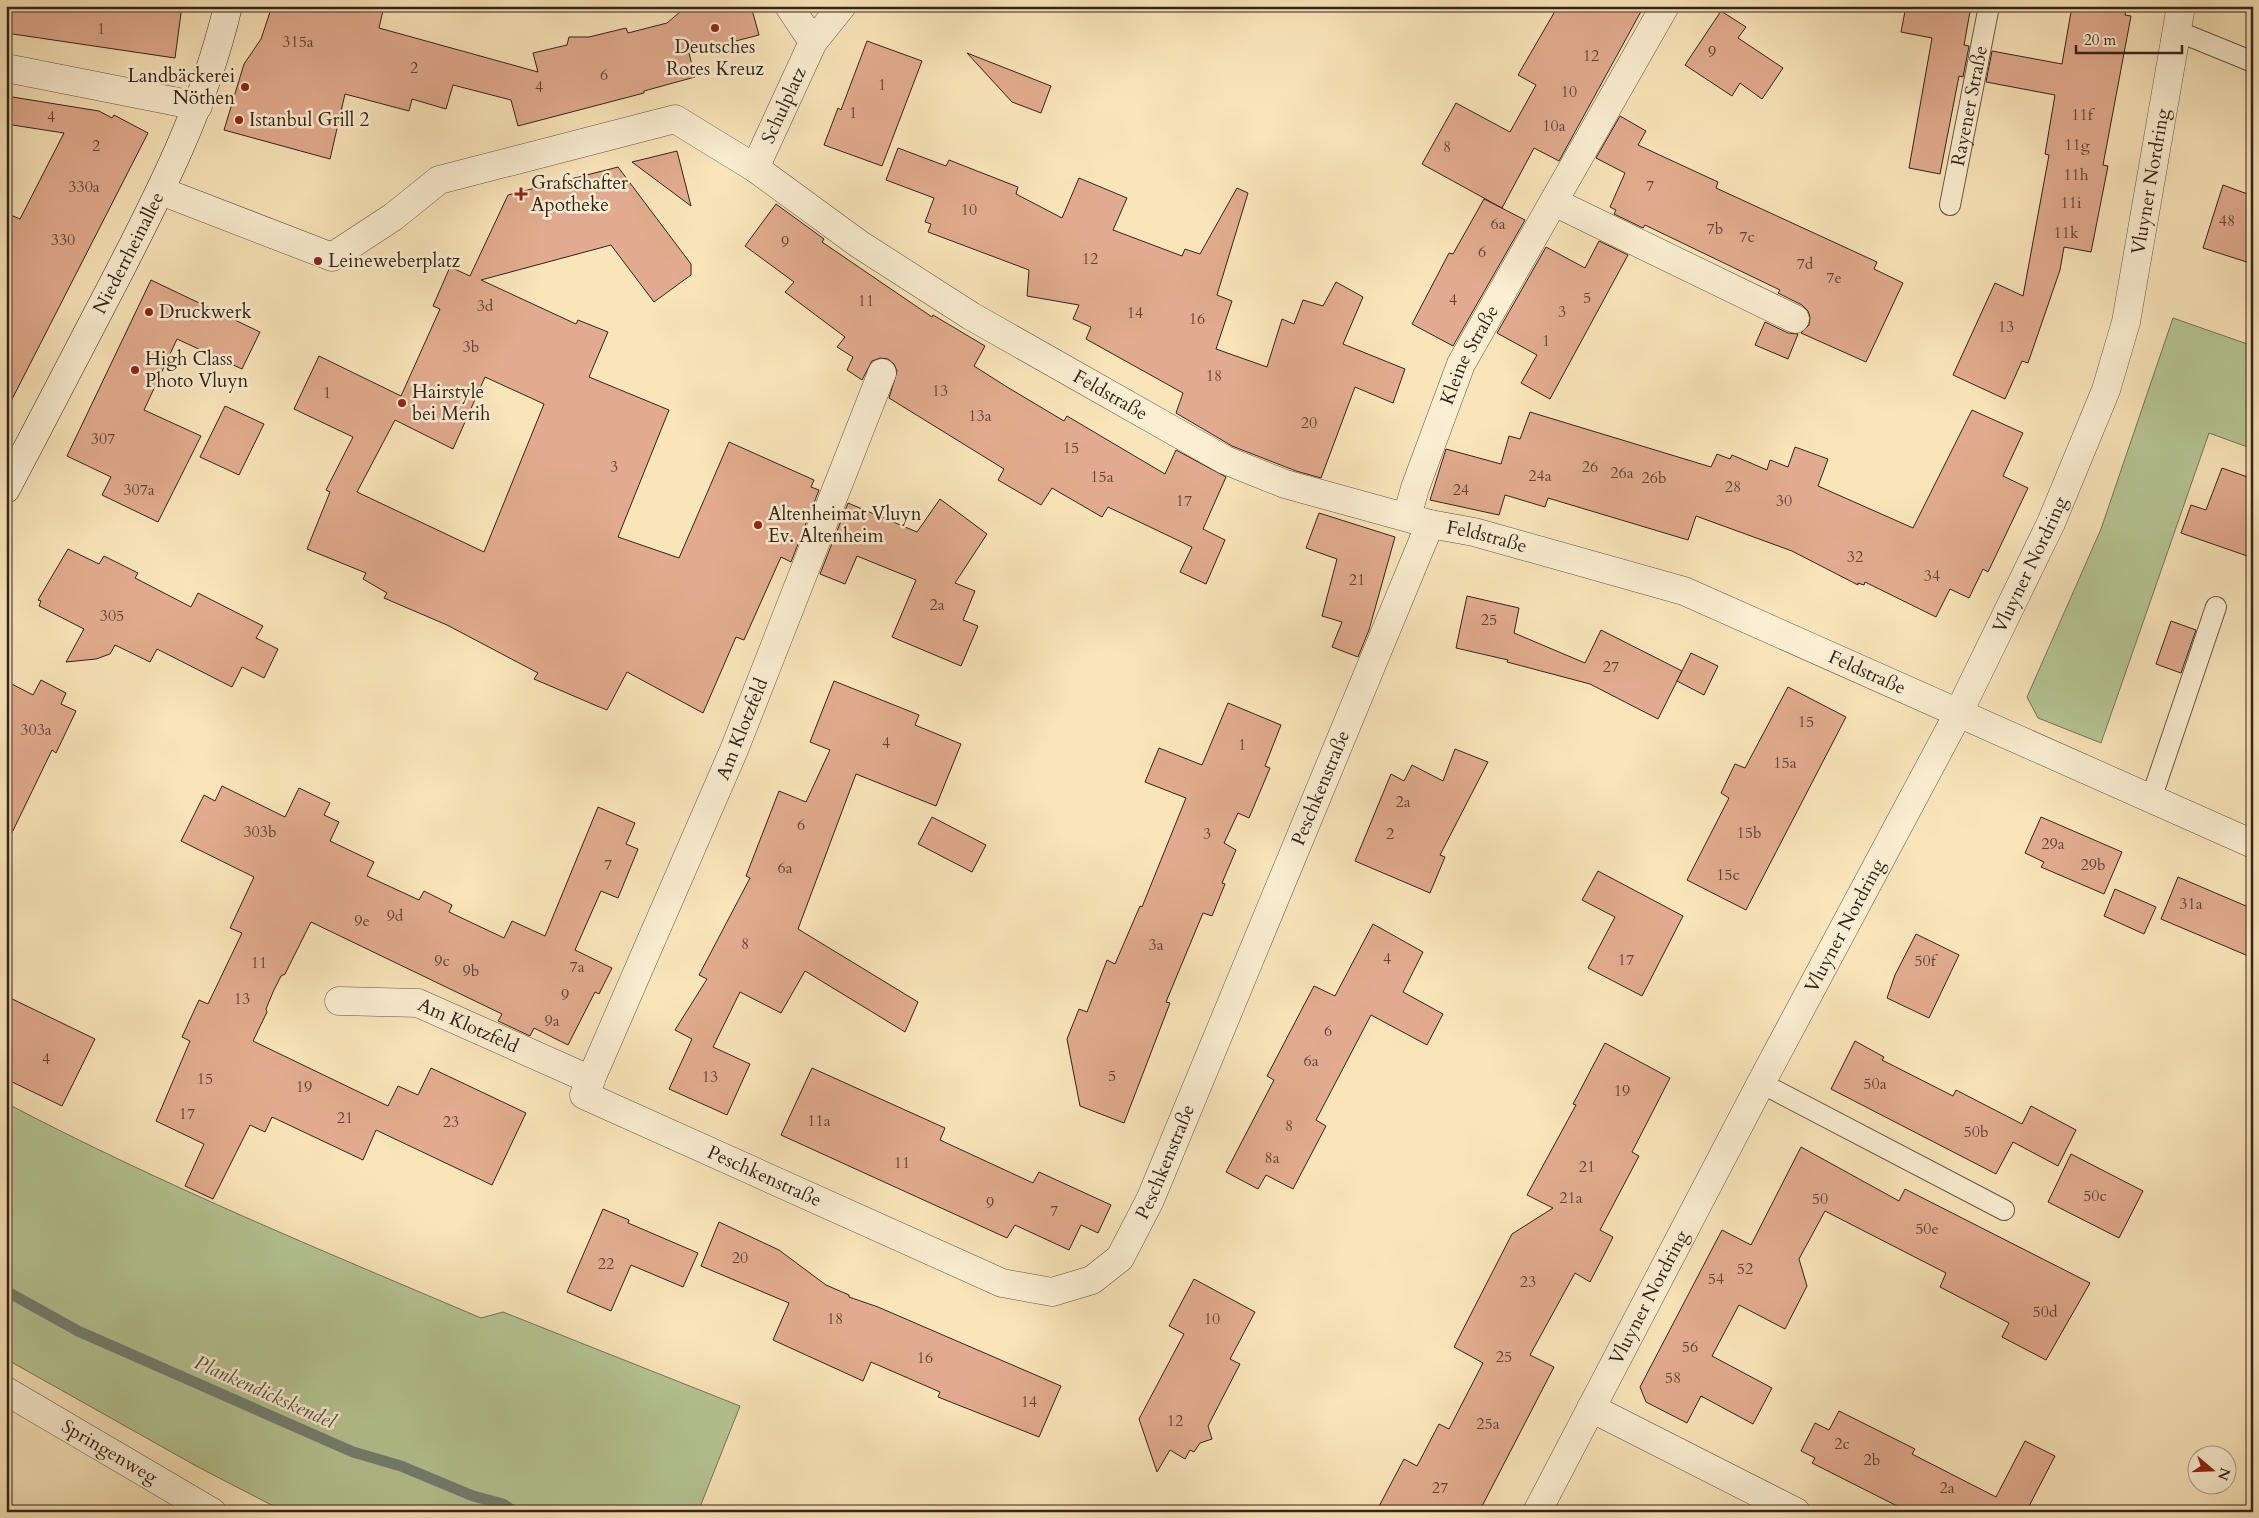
<svg xmlns="http://www.w3.org/2000/svg" width="2259" height="1518" font-family="Cardo,serif">
  <style>
    .green { fill: #b6c695; stroke: #757458 }
    .lines { fill: none; stroke-linecap: round; stroke-linejoin: round }
    .stream { stroke: #748174; stroke-width: 11 }
    .building { fill: #e2ab8f; stroke: #34231b; fill-rule: evenodd }
    .service-casing { stroke: #655443; stroke-width: 22 }
    .minor-casing { stroke: #655443; stroke-width: 29 }
    .tertiary-casing { stroke: #655443; stroke-width: 29 }
    .secondary-casing { stroke: #34231b; stroke-width: 29 }
    .service { stroke: #fbeed2; stroke-width: 20 }
    .minor { stroke: #fbeed2; stroke-width: 28 }
    .tertiary { stroke: #fbeed2; stroke-width: 28 }
    .secondary { stroke: #fbeed2; stroke-width: 28 }
    .poi-dot { fill: #8f2418; stroke: #fbeed2; stroke-width: 2 }
    .labels { text-anchor: middle; dominant-baseline: central; stroke-width: 5; stroke-linejoin: round; paint-order: stroke }
    .number-label { font-size: 16px; fill: #604538 }
    .poi-label { font-size: 19px; fill: #34231b; stroke: #fbeed2; text-anchor: start }
    .street-label { font-size: 19px; fill: #34231b; stroke: #fbeed2 }
    .water-label { font-size: 20px; font-style: italic; fill: #545248; stroke: #fbeed2 }
  </style>
  <rect width="100%" height="100%" fill="#f9e5ba"/>
  <filter id="stains"><feTurbulence type="fractalNoise" baseFrequency=".004" numOctaves="4"/><feColorMatrix values="0 0 0 0 .2 0 0 0 0 .09 0 0 0 0 .02 0 0 0 .5 -.17"/></filter>
  <radialGradient id="worn" r=".72"><stop offset=".6" stop-color="#630" stop-opacity="0"/><stop offset="1" stop-color="#630" stop-opacity=".3"/></radialGradient>
  <!-- green -->
  <g class="green">
    <path d="M2173 318 2253 346V449L2209 433 2101 743 2038 718 2027 697 2101 529Z"/>
    <path d="M6 1103C160 1184 321 1250 481 1318L503 1312 740 1406 698 1512H285L198 1467 6 1359Z"/>
  </g>
  <g class="lines">
    <!-- stream -->
    <path class="stream" d="M6 1291 78 1331 353 1452 401 1466 473 1496 503 1504 515 1512"/>
  </g>
  <!-- building -->
  <g class="building">
    <path d="M6 6H182L175 58 6 33Z"/>
    <path d="M272 6H384L379 28 538 72 533 53 567 45 569 37H589L626 28 628 33 667 23 687 6H751L759 35 689 53 695 77 644 91V93L518 126 511 100 453 85 446 109 412 99 409 111 345 94 330 159 224 130 244 64 261 39Z"/>
    <path d="M1558 6H1644L1559 161 1534 148 1502 208 1422 164 1456 103 1510 132 1536 85 1518 75Z"/>
    <path d="M1906 6H1971L1964 45 1969 46 1963 77 1959 76 1940 174 1909 168 1932 38 1901 32Z"/>
    <path d="M2072 6H2127L2125 15 2131 16 2103 165 2108 166 2091 252 2064 247 2060 270 2028 363 2022 361 2005 399 1953 375 1995 283 2023 296 2049 155 2045 154 2055 95 1986 82 1992 51 2062 64Z"/>
    <path d="M1721 11 1746 27 1738 38 1783 68 1762 99 1740 83 1732 96 1685 65Z"/>
    <path d="M867 41 922 61 882 166 824 145 838 108 841 110Z"/>
    <path d="M967 53 1051 86 1041 113 1012 102Z"/>
    <path d="M6 96 99 111 112 118 114 115 148 133 6 411V213L20 219 64 133 6 124Z"/>
    <path d="M1620 116 1646 131 1638 145 1718 182 1716 188 1877 262 1874 269 1903 283 1866 362 1801 333 1809 325 1810 317 1808 311 1802 305 1778 293 1780 290 1645 225 1643 228 1614 214 1616 210 1610 207 1625 173 1596 158Z"/>
    <path d="M898 148 946 166 949 160 1018 187 1016 194 1062 218 1079 178 1127 198 1113 230 1182 256 1185 249 1200 254 1237 188 1248 193 1217 295 1232 301 1216 349 1267 367 1282 319 1294 324 1303 300 1323 306 1336 282 1363 297 1343 344 1405 369 1393 403 1355 387 1321 478 1296 471 1232 446 1176 413 1183 393 1086 339 1091 327 1073 319 1079 305 1027 296 1029 270 928 232 931 224 925 222 934 198 886 180Z"/>
    <path d="M677 151 691 206 632 162Z"/>
    <path d="M618 167 691 264V275L654 302 611 245 481 280 576 324 578 320 608 332 589 377 669 410 618 537 679 558 729 442 814 480 811 487 819 490 791 562 781 557 744 640 736 637 703 713 627 672 607 710 597 706 534 679 538 673 447 625 384 598 387 593 363 579 366 573 307 549 330 492 326 490 353 437 294 409 319 356 401 396 440 309 433 306 450 267 470 276 508 195ZM485 377 544 404 484 552 357 492 395 420 453 449Z"/>
    <path d="M2223 185 2253 196V264L2203 248Z"/>
    <path d="M1484 199 1525 220 1453 346 1412 324 1449 253 1453 254Z"/>
    <path d="M776 204 824 239 822 242 932 317 933 315 985 346 974 366 1007 387 1064 421 1067 416 1165 474 1176 450 1226 477 1203 529 1225 540 1206 584 1180 572 1192 547 1108 507 1102 517 1052 488 1041 505 998 480 1004 469 889 398 897 371 894 364 888 359 880 358 872 361 862 380 847 370 853 357 837 347 845 337 785 292 794 282 745 246Z"/>
    <path d="M1599 241 1628 255 1550 399 1521 383 1537 355 1497 333 1546 247 1585 268Z"/>
    <path d="M151 280 260 332 242 369 177 339 144 410 201 436 158 522 102 495 111 477 67 456Z"/>
    <path d="M1765 322 1788 333 1798 334 1788 359 1755 345Z"/>
    <path d="M225 406 264 424 239 475 200 457Z"/>
    <path d="M1972 410 2023 433 2003 476 2028 488 1988 572 1983 569 1969 598 1950 589 1936 617 1865 582 1864 585 1858 583V585L1792 551 1696 516 1688 540 1548 498 1545 507 1505 495 1499 515 1430 500 1446 449 1501 464 1509 436 1520 439 1530 412 1711 467 1717 454 1730 459 1732 455 1767 470 1770 460 1788 467 1795 447 1828 459 1818 486 1913 528Z"/>
    <path d="M2222 468 2253 479V558L2181 533 2191 505 2206 510Z"/>
    <path d="M940 499 987 534 955 583 975 591 963 620 978 626 961 666 892 637 916 580 857 556 845 584 820 574 848 503 917 532Z"/>
    <path d="M1319 513 1395 537 1369 630 1358 657 1332 647 1342 622 1322 616 1337 559 1306 548Z"/>
    <path d="M68 549 99 564 104 556 138 573 135 578 191 607 198 593 263 626 256 638 278 649 264 678 242 667 232 687 157 649 150 662 115 645 110 654 96 659 66 662 84 629 39 606 41 601 38 600Z"/>
    <path d="M1467 596 1519 608 1514 633 1585 663 1601 630 1682 671 1658 719 1590 684 1507 662 1508 660 1456 648Z"/>
    <path d="M2171 621 2196 630 2181 673 2156 664Z"/>
    <path d="M1691 653 1718 666 1704 695 1677 681Z"/>
    <path d="M41 680 66 693 61 704 76 711 56 753 52 750 6 845V681L33 695Z"/>
    <path d="M834 681 919 715 915 725 961 744 936 806 856 774 798 929 918 1002 905 1032 805 971 781 1013 740 992 713 1047 750 1064 727 1115 669 1089 692 1039 675 1030 707 979 699 975 750 878 746 876 779 791 806 802 830 750 810 742Z"/>
    <path d="M1788 687 1846 717 1746 910 1687 880 1729 798 1721 793 1735 764 1745 768Z"/>
    <path d="M1228 703 1281 725 1265 766 1270 768 1249 818 1238 813 1224 843 1236 850 1222 883 1225 884 1212 916 1203 913 1166 1002 1170 1003 1124 1123 1080 1106 1067 1039 1079 1009 1087 1012 1107 960 1115 964 1140 906 1142 907 1186 798 1145 782 1159 748 1202 765Z"/>
    <path d="M1455 749 1488 762 1440 855 1445 857 1430 893 1355 861 1391 774 1404 781 1412 765 1443 781Z"/>
    <path d="M222 786 285 817 299 788 330 803 324 815 339 822 330 841 374 862 367 876 419 900 424 891 452 905 449 912 504 938 512 921 545 936 598 807 635 823 626 844 638 849 618 898 601 891 575 950 612 968 599 994 595 992 568 1045 534 1028 530 1036 498 1021 502 1014 311 922 285 974 281 976 273 992 266 1009 267 1012 253 1041 388 1106 398 1086 418 1095 431 1068 526 1113 492 1185 376 1130 363 1160 272 1117 265 1132 250 1125 213 1199 185 1186 204 1144 156 1121 190 1041 182 1037 199 1000 208 1004 242 933 230 928 254 877 181 841 204 795 215 801Z"/>
    <path d="M932 817 986 845 972 872 918 844Z"/>
    <path d="M2041 817 2122 852 2104 894 2041 867 2044 862 2025 853Z"/>
    <path d="M1598 871 1683 916 1642 996 1588 968 1615 917 1582 900Z"/>
    <path d="M2178 877 2253 909V958L2161 919Z"/>
    <path d="M2115 889 2156 907 2144 934 2104 916Z"/>
    <path d="M1373 924 1423 952 1403 992 1443 1014 1427 1045 1371 1015 1316 1120 1326 1126 1293 1189 1266 1175 1258 1189 1226 1172 1274 1080 1267 1076 1314 986 1335 996Z"/>
    <path d="M1916 934 1959 955 1929 1018 1887 998 1895 975Z"/>
    <path d="M6 996 95 1039 62 1106 6 1079Z"/>
    <path d="M1855 1041 1884 1057 1882 1060 1953 1096 1956 1090 2022 1124 2031 1106 2076 1130 2058 1166 2013 1142 1996 1174 1831 1089Z"/>
    <path d="M1605 1043 1670 1078 1632 1152 1639 1156 1600 1230 1613 1237 1605 1253 1590 1282 1575 1273 1530 1355 1554 1367 1479 1512H1376L1404 1459 1417 1466 1439 1424 1449 1429 1483 1363 1454 1347 1512 1234 1553 1208 1527 1195 1576 1105 1573 1104Z"/>
    <path d="M812 1068 945 1128 940 1140 1033 1183 1039 1172 1111 1205 1098 1233 1081 1225 1069 1250 1015 1225 1007 1238 781 1135Z"/>
    <path d="M1801 1147 1899 1201 1905 1189 2090 1283 2046 1360 2002 1337 2009 1323 1940 1287 1946 1273 1825 1211 1799 1259 1807 1286 1785 1329 1739 1305 1712 1356 1772 1388 1753 1424 1701 1396 1687 1423 1646 1402 1640 1387 1722 1230 1751 1245Z"/>
    <path d="M2071 1154 2143 1191 2119 1238 2048 1202Z"/>
    <path d="M603 1209 629 1220 628 1223 698 1253 683 1287 631 1265 611 1311 567 1292Z"/>
    <path d="M719 1222 779 1250 826 1285 849 1295V1297L878 1307 1061 1386 1039 1437 938 1397 940 1392 871 1362 863 1381 773 1340 789 1303 701 1266Z"/>
    <path d="M1194 1279 1255 1312 1230 1359 1240 1364 1208 1426 1212 1439 1200 1443 1194 1452 1190 1450 1185 1459 1170 1450 1157 1472 1139 1419 1184 1334 1169 1326Z"/>
    <path d="M1839 1411 1915 1449 1912 1454 1996 1497 2025 1441 2055 1456 2026 1512H1909L1812 1463 1815 1458 1801 1451 1815 1423 1829 1430Z"/>
  </g>
  <g class="lines">
    <defs>
      <g id="service">
        <path d="M2177 31 2253 62"/>
        <path id="s1" d="M1950 205 1989 6"/>
        <path d="M2151 799 2216 607"/>
        <path d="M1761 1083 2004 1210"/>
      </g>
      <g id="minor">
        <path d="M789 6 813 42"/>
        <path d="M6 68 198 106"/>
        <path id="s2" d="M755 168 813 42 842 6"/>
        <path id="s3" d="M161 191 332 257 393 217 439 180 675 119 755 168 859 244 971 316 1225 460 1285 484 1430 524 1474 532 1684 591 2253 844"/>
        <path d="M1554 202 1795 319"/>
        <path id="s4" d="M882 373 734 750 584 1095 1002 1283 1052 1292 1092 1280 1120 1258 1150 1200 1430 524"/>
        <path id="s5" d="M1407 517 1415 488 1461 364 1665 6"/>
        <path id="s6" d="M339 1001 418 1003 591 1080"/>
        <path id="s7" d="M6 1391 212 1512"/>
        <path d="M1591 1408 1796 1512"/>
      </g>
      <g id="tertiary">
        <path id="s8" d="M1537 1512 1761 1083 1958 714 2051 523 2106 390 2126 322 2181 6"/>
      </g>
      <g id="secondary">
        <path id="s9" d="M6 489C42 421 77 353 113 284 159 195 205 105 228 6"/>
      </g>
    </defs>
    <!-- service casing -->
    <use href="#service" class="service-casing"/>
    <!-- minor casing -->
    <use href="#minor" class="minor-casing"/>
    <!-- tertiary casing -->
    <use href="#tertiary" class="tertiary-casing"/>
    <!-- secondary casing -->
    <use href="#secondary" class="secondary-casing"/>
    <!-- service -->
    <use href="#service" class="service"/>
    <!-- minor -->
    <use href="#minor" class="minor"/>
    <!-- tertiary -->
    <use href="#tertiary" class="tertiary"/>
    <!-- secondary -->
    <use href="#secondary" class="secondary"/>
  </g>
  <!-- markers -->
  <g class="poi-dot">
    <circle cx="715" cy="28" r="5"/>
    <circle cx="245" cy="87" r="5"/>
    <circle cx="239" cy="120" r="5"/>
    <path d="M518.5 186.5h5v5h5v5h-5v5h-5v-5h-5v-5h5z"/>
    <circle cx="318" cy="261" r="5"/>
    <circle cx="149" cy="312" r="5"/>
    <circle cx="135" cy="370" r="5"/>
    <circle cx="402" cy="403" r="5"/>
    <circle cx="758" cy="525" r="5"/>
  </g>
  <g class="labels">
    <!-- number labels -->
    <g class="number-label">
      <text x="101" y="29">1</text>
      <text x="298" y="42">315a</text>
      <text x="1712" y="52">9</text>
      <text x="1591" y="56">12</text>
      <text x="414" y="68">2</text>
      <text x="604" y="75">6</text>
      <text x="882" y="85">1</text>
      <text x="539" y="87">4</text>
      <text x="1569" y="92">10</text>
      <text x="853" y="113">1</text>
      <text x="2082" y="115">11f</text>
      <text x="51" y="117">4</text>
      <text x="1554" y="126">10a</text>
      <text x="2077" y="145">11g</text>
      <text x="96" y="146">2</text>
      <text x="1447" y="147">8</text>
      <text x="2076" y="175">11h</text>
      <text x="1650" y="186">7</text>
      <text x="84" y="187">330a</text>
      <text x="2071" y="203">11i</text>
      <text x="969" y="210">10</text>
      <text x="2227" y="221">48</text>
      <text x="1498" y="224">6a</text>
      <text x="1715" y="229">7b</text>
      <text x="2066" y="233">11k</text>
      <text x="1747" y="237">7c</text>
      <text x="63" y="240">330</text>
      <text x="785" y="242">9</text>
      <text x="1482" y="252">6</text>
      <text x="1090" y="259">12</text>
      <text x="1805" y="264">7d</text>
      <text x="1834" y="278">7e</text>
      <text x="1587" y="298">5</text>
      <text x="1453" y="300">4</text>
      <text x="866" y="301">11</text>
      <text x="485" y="306">3d</text>
      <text x="1562" y="312">3</text>
      <text x="1135" y="313">14</text>
      <text x="1197" y="319">16</text>
      <text x="2006" y="327">13</text>
      <text x="1546" y="341">1</text>
      <text x="471" y="347">3b</text>
      <text x="1214" y="376">18</text>
      <text x="940" y="391">13</text>
      <text x="327" y="393">1</text>
      <text x="980" y="416">13a</text>
      <text x="1309" y="423">20</text>
      <text x="103" y="439">307</text>
      <text x="1071" y="448">15</text>
      <text x="614" y="467">3</text>
      <text x="1590" y="467">26</text>
      <text x="1622" y="473">26a</text>
      <text x="1540" y="476">24a</text>
      <text x="1102" y="477">15a</text>
      <text x="1654" y="478">26b</text>
      <text x="1733" y="487">28</text>
      <text x="139" y="490">307a</text>
      <text x="1461" y="490">24</text>
      <text x="1184" y="501">17</text>
      <text x="1784" y="501">30</text>
      <text x="1855" y="557">32</text>
      <text x="1932" y="576">34</text>
      <text x="1357" y="580">21</text>
      <text x="937" y="605">2a</text>
      <text x="112" y="616">305</text>
      <text x="1489" y="620">25</text>
      <text x="1611" y="667">27</text>
      <text x="1806" y="722">15</text>
      <text x="36" y="730">303a</text>
      <text x="886" y="743">4</text>
      <text x="1242" y="745">1</text>
      <text x="1785" y="763">15a</text>
      <text x="1403" y="802">2a</text>
      <text x="801" y="825">6</text>
      <text x="260" y="832">303b</text>
      <text x="1749" y="833">15b</text>
      <text x="1207" y="834">3</text>
      <text x="1390" y="834">2</text>
      <text x="2053" y="844">29a</text>
      <text x="608" y="865">7</text>
      <text x="2093" y="865">29b</text>
      <text x="785" y="868">6a</text>
      <text x="1728" y="875">15c</text>
      <text x="2191" y="904">31a</text>
      <text x="395" y="916">9d</text>
      <text x="362" y="921">9e</text>
      <text x="745" y="944">8</text>
      <text x="1156" y="945">3a</text>
      <text x="1387" y="959">4</text>
      <text x="1626" y="960">17</text>
      <text x="442" y="961">9c</text>
      <text x="1925" y="961">50f</text>
      <text x="259" y="963">11</text>
      <text x="577" y="967">7a</text>
      <text x="471" y="971">9b</text>
      <text x="565" y="995">9</text>
      <text x="242" y="999">13</text>
      <text x="552" y="1021">9a</text>
      <text x="1328" y="1031">6</text>
      <text x="46" y="1059">4</text>
      <text x="1311" y="1061">6a</text>
      <text x="1112" y="1076">5</text>
      <text x="710" y="1077">13</text>
      <text x="205" y="1079">15</text>
      <text x="1875" y="1084">50a</text>
      <text x="304" y="1087">19</text>
      <text x="1622" y="1091">19</text>
      <text x="187" y="1114">17</text>
      <text x="345" y="1118">21</text>
      <text x="819" y="1121">11a</text>
      <text x="451" y="1122">23</text>
      <text x="1289" y="1126">8</text>
      <text x="1976" y="1132">50b</text>
      <text x="1272" y="1158">8a</text>
      <text x="902" y="1163">11</text>
      <text x="1587" y="1167">21</text>
      <text x="2095" y="1196">50c</text>
      <text x="1571" y="1198">21a</text>
      <text x="1820" y="1199">50</text>
      <text x="990" y="1203">9</text>
      <text x="1054" y="1211">7</text>
      <text x="1927" y="1229">50e</text>
      <text x="740" y="1258">20</text>
      <text x="606" y="1264">22</text>
      <text x="1745" y="1269">52</text>
      <text x="1716" y="1279">54</text>
      <text x="1528" y="1282">23</text>
      <text x="2045" y="1312">50d</text>
      <text x="835" y="1319">18</text>
      <text x="1212" y="1319">10</text>
      <text x="1690" y="1347">56</text>
      <text x="1504" y="1357">25</text>
      <text x="925" y="1358">16</text>
      <text x="1673" y="1378">58</text>
      <text x="1029" y="1402">14</text>
      <text x="1175" y="1421">12</text>
      <text x="1488" y="1424">25a</text>
      <text x="1842" y="1444">2c</text>
      <text x="1872" y="1460">2b</text>
      <text x="1440" y="1488">27</text>
      <text x="1947" y="1488">2a</text>
    </g>
    <!-- poi labels -->
    <g class="poi-label">
      <text x="715" y="47" text-anchor="middle">Deutsches<tspan x="715" dy="22">Rotes Kreuz</tspan></text>
      <text x="235" y="76" text-anchor="end">Landbäckerei<tspan x="235" dy="22">Nöthen</tspan></text>
      <text x="249" y="120">Istanbul Grill 2</text>
      <text x="531" y="183">Grafschafter<tspan x="531" dy="22">Apotheke</tspan></text>
      <text x="328" y="261">Leineweberplatz</text>
      <text x="159" y="312">Druckwerk</text>
      <text x="145" y="359">High Class<tspan x="145" dy="22">Photo Vluyn</tspan></text>
      <text x="412" y="392">Hairstyle<tspan x="412" dy="22">bei Merih</tspan></text>
      <text x="768" y="514">Altenheimat Vluyn<tspan x="768" dy="22">Ev. Altenheim</tspan></text>
    </g>
    <!-- street labels -->
    <g class="street-label">
      <text stroke="none"><textPath href="#s2" startOffset="69">Schulplatz</textPath></text>
      <text stroke="none"><textPath href="#s1" startOffset="101">Rayener Straße</textPath></text>
      <text stroke="none"><textPath href="#s8" startOffset="1472">Vluyner Nordring</textPath></text>
      <text stroke="none"><textPath href="#s9" startOffset="266">Niederrheinallee</textPath></text>
      <text stroke="none"><textPath href="#s5" startOffset="174">Kleine Straße</textPath></text>
      <text stroke="none"><textPath href="#s3" startOffset="1075">Feldstraße</textPath></text>
      <text stroke="none"><textPath href="#s3" startOffset="1480">Feldstraße</textPath></text>
      <text stroke="none"><textPath href="#s8" startOffset="1068">Vluyner Nordring</textPath></text>
      <text stroke="none"><textPath href="#s3" startOffset="1885">Feldstraße</textPath></text>
      <text transform="translate(742 729) rotate(-68)">Am Klotzfeld</text>
      <text stroke="none"><textPath href="#s4" startOffset="1879">Peschkenstraße</textPath></text>
      <text stroke="none"><textPath href="#s8" startOffset="662">Vluyner Nordring</textPath></text>
      <text stroke="none"><textPath href="#s6" startOffset="134">Am Klotzfeld</textPath></text>
      <text stroke="none"><textPath href="#s4" startOffset="1474">Peschkenstraße</textPath></text>
      <text stroke="none"><textPath href="#s4" startOffset="979">Peschkenstraße</textPath></text>
      <text stroke="none"><textPath href="#s8" startOffset="242">Vluyner Nordring</textPath></text>
      <text stroke="none"><textPath href="#s7" startOffset="120">Springenweg</textPath></text>
    </g>
    <!-- water labels -->
    <g class="water-label">
      <text transform="translate(265 1392) rotate(24)">Plankendickskendel</text>
    </g>
  </g>
  <!-- margin -->
  <rect width="2259" height="1518" fill="none" stroke="#f9e5ba" stroke-width="25"/>
  <rect x="8" y="8" width="2244" height="1503" fill="none" stroke="#34231b" stroke-width="2.5"/>
  <rect x="12" y="12" width="2234" height="1493" fill="none" stroke="#34231b"/>
  <!-- north arrow -->
  <g transform="translate(2212 1470) rotate(109)"><circle r="24" fill="#fbeed2" stroke="#ab9d89"/>
  <path d="M0-4L9 19L0 12L-9 19Z" fill="#8f2418"/>
  <text y="-8" font-size="14" font-weight="bold" text-anchor="middle" fill="#34231b">N</text>
  </g>
  <!-- scale -->
  <path d="M2076 45v8h106v-8" fill="none" stroke="#34231b" stroke-width="2.5"/>
  <text x="2084" y="45" font-size="15" fill="#34231b" stroke="#fbeed2" stroke-width="4" paint-order="stroke">20 m</text>
  <rect width="100%" height="100%" filter="url(#stains)"/>
  <rect width="100%" height="100%" fill="url(#worn)"/>
</svg>
